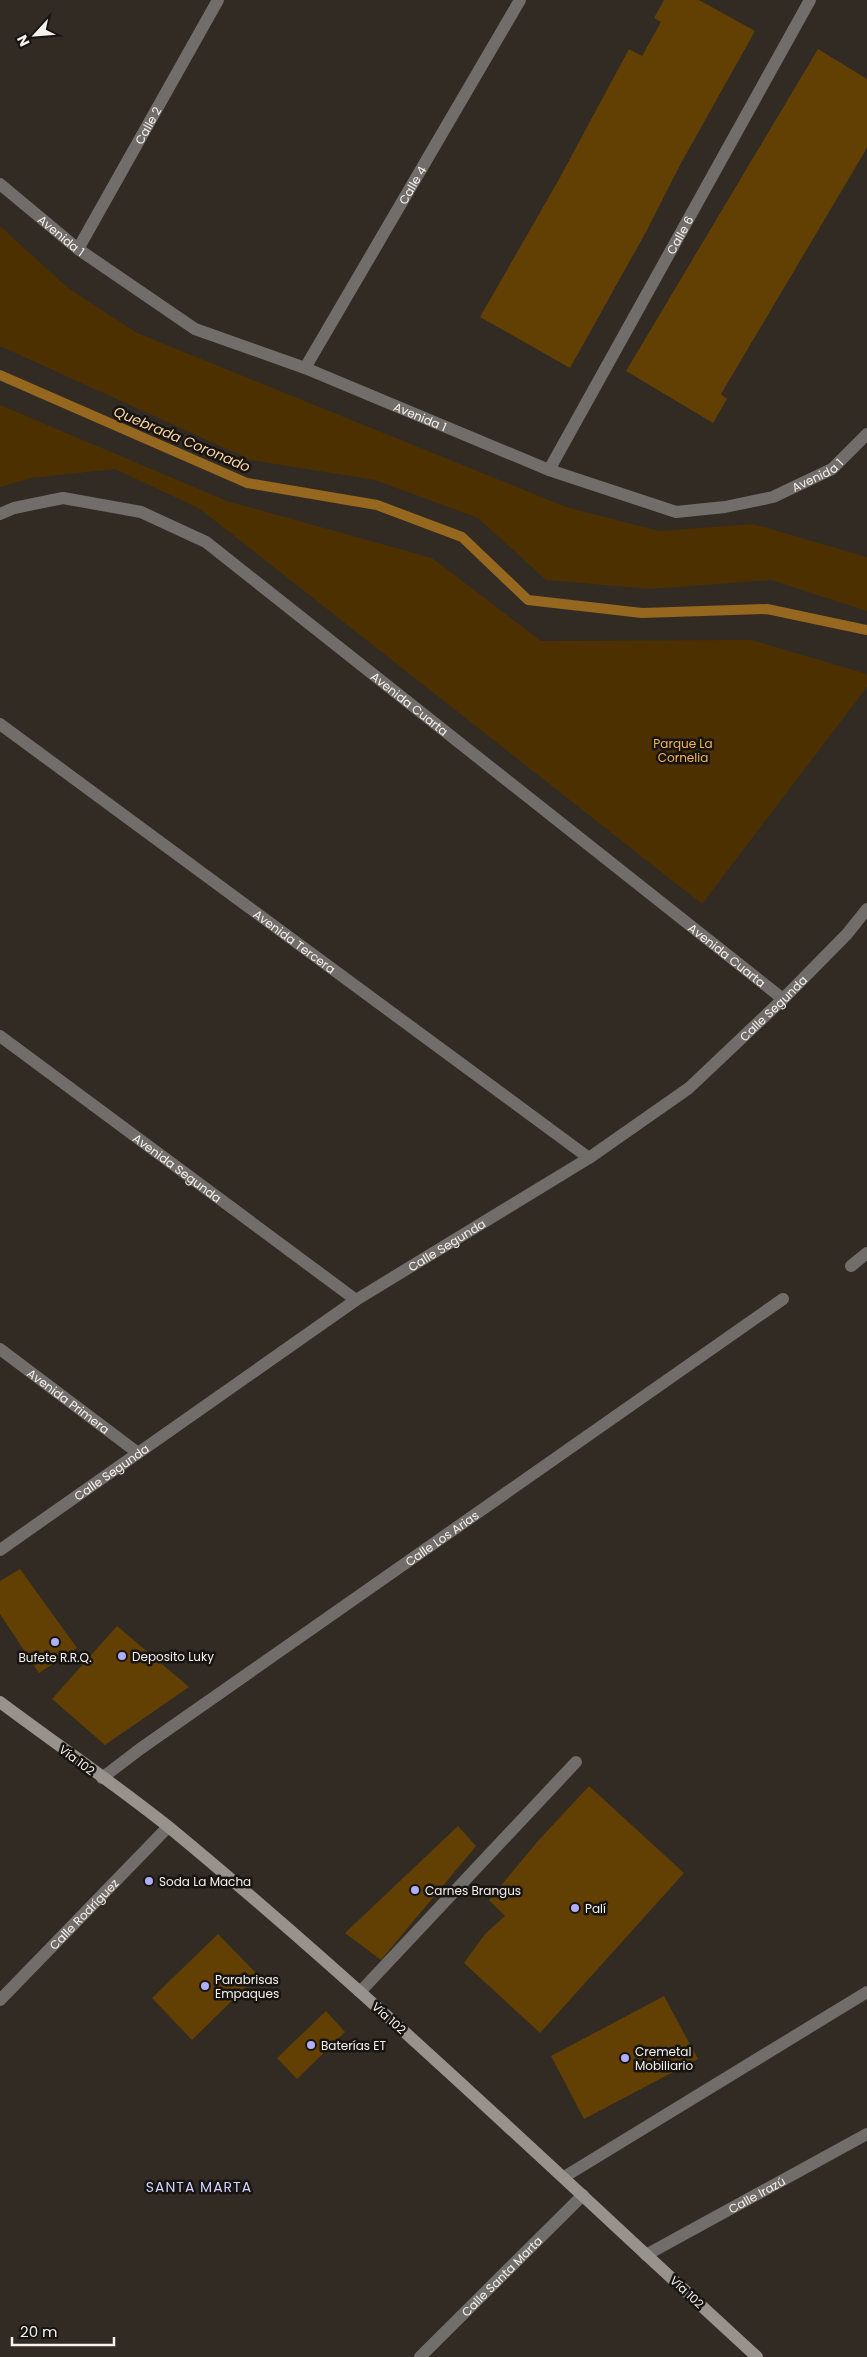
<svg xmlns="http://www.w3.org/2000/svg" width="867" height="2357" font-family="Poppins,sans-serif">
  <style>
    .green { fill: #4d3000 }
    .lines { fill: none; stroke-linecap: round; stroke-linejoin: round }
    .stream { stroke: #96671e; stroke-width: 10 }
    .building { fill: #623f02 }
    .service { stroke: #716d6a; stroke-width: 12 }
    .minor { stroke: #716d6a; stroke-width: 12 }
    .secondary { stroke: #97928c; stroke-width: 12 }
    .poi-dot { fill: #aeaefa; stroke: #171411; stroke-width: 2 }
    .labels { text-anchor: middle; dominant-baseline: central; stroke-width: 5; stroke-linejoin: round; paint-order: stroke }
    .street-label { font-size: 12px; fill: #f5f1ec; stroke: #171411 }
    .park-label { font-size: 12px; fill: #f6b456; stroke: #171411 }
    .poi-label { font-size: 12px; fill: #f5f1ec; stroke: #171411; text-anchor: start }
    .water-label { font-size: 14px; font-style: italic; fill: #fbd39f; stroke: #171411 }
    .neighbourhood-label { font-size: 14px; letter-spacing: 1px; fill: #d1d3fe; stroke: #171411 }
  </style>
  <rect width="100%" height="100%" fill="#312b24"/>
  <!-- green -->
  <g class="green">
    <path d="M0 226 68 288 137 333 566 507 659 531 753 524 867 557V611L771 580 651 589 546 580 478 518 375 480 251 460 0 346Z"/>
    <path d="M0 405 227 501 432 558 541 641 752 640 867 674V687L702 904 200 509 115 469 31 478 0 487Z"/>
  </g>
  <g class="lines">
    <!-- stream -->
    <path class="stream" d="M0 375 247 483 377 505 462 537 528 600 642 613 767 609 867 630"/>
  </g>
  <!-- building -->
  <g class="building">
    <path d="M664 0H699L755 31 680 165 646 232 570 368 480 317 558 181 629 49 642 56 661 22 654 18Z"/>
    <path d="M818 49 867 79V148L721 394 727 399 713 423 626 371Z"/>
    <path d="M20 1569 77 1648 39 1673 0 1614V1581Z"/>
    <path d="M117 1626 189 1687 105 1745 52 1699Z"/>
    <path d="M589 1786 684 1873 540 2033 464 1963 485 1934 505 1916 489 1900 538 1841Z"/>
    <path d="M458 1826 476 1846 381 1960 345 1933Z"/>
    <path d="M218 1934 258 1975 192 2040 152 1998Z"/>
    <path d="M664 1996 698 2059 584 2119 551 2056Z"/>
    <path d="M326 2011 345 2032 297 2079 277 2058Z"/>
  </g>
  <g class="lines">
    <!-- service -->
    <g class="service">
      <path id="s1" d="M102 1778 140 1749 783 1299"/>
      <path d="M360 1992 576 1762"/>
      <path d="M564 2177 867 1992"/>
    </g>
    <!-- minor -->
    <g class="minor">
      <path id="s2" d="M0 184 78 249 195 329 305 368 549 470 676 512 725 507 773 497 832 469 867 434"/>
      <path id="s3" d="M78 249 218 0"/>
      <path id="s4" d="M305 368 520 0"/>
      <path id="s5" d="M549 470 810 0"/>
      <path id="s6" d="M0 514 14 508 63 498 141 512 206 542 783 999"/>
      <path id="s7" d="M0 724 589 1158"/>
      <path id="s8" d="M0 1036 356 1300"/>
      <path d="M851 1266 867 1253"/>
      <path id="s9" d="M0 1349 138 1453"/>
      <path id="s10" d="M0 1550 356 1300 589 1158 689 1088 783 999 847 934 867 909"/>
      <path id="s11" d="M0 2000 168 1827"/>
      <path id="s12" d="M646 2255 867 2134"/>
      <path id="s13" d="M420 2357 583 2195"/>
    </g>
    <!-- secondary -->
    <path class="secondary" d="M0 1702C56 1744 115 1784 170 1828 373 1996 563 2179 757 2357"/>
  </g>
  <!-- markers -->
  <g class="poi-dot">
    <circle cx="55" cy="1642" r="5"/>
    <circle cx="122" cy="1656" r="5"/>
    <circle cx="149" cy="1881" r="5"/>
    <circle cx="415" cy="1890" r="5"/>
    <circle cx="575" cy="1908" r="5"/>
    <circle cx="205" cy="1986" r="5"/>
    <circle cx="311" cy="2045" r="5"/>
    <circle cx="625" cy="2058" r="5"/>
  </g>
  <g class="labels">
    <!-- street labels -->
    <g class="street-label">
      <text stroke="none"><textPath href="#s3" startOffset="142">Calle 2</textPath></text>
      <text stroke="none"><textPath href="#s4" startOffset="212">Calle 4</textPath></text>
      <text stroke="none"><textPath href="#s2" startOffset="80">Avenida 1</textPath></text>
      <text stroke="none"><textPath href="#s5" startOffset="269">Calle 6</textPath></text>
      <text stroke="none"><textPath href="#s2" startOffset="485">Avenida 1</textPath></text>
      <text stroke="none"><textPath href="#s2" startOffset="906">Avenida 1</textPath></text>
      <text stroke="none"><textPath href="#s6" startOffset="476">Avenida Cuarta</textPath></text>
      <text stroke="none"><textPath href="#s7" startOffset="366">Avenida Tercera</textPath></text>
      <text stroke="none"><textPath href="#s6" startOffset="881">Avenida Cuarta</textPath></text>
      <text stroke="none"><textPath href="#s10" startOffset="946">Calle Segunda</textPath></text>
      <text stroke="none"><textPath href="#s8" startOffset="221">Avenida Segunda</textPath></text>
      <text stroke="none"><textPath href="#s10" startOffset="541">Calle Segunda</textPath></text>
      <text stroke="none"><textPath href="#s9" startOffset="86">Avenida Primera</textPath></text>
      <text stroke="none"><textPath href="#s10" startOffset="136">Calle Segunda</textPath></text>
      <text stroke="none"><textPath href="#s1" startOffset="416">Calle Los Arias</textPath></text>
      <text transform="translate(77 1760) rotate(37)">Vía 102</text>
      <text stroke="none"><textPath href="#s11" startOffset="120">Calle Rodríguez</textPath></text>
      <text transform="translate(389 2018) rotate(42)">Vía 102</text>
      <text stroke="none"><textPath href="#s12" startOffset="126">Calle Irazú</textPath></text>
      <text stroke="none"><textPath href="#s13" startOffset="115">Calle Santa Marta</textPath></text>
      <text transform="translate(687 2292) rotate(43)">Vía 102</text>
    </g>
    <!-- park labels -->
    <g class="park-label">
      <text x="683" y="743">Parque La<tspan x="683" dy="14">Cornelia</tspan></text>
    </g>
    <!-- poi labels -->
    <g class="poi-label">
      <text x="132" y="1656">Deposito Luky</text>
      <text x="55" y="1657" text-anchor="middle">Bufete R.R.Q.</text>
      <text x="159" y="1881">Soda La Macha</text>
      <text x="425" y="1890">Carnes Brangus</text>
      <text x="585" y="1908">Palí</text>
      <text x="215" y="1979">Parabrisas<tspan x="215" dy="14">Empaques</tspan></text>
      <text x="321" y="2045">Baterías ET</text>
      <text x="635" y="2051">Cremetal<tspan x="635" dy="14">Mobiliario</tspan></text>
    </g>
    <!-- water labels -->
    <g class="water-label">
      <text transform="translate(182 439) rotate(23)">Quebrada Coronado</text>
    </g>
    <!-- neighbourhood labels -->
    <g class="neighbourhood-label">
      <text x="199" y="2187">SANTA MARTA</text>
    </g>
  </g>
  <!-- north arrow -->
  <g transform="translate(35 35) rotate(244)" stroke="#171411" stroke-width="4" paint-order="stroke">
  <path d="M0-4L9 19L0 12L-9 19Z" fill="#f5f1ec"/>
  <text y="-8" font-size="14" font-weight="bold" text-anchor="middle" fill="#f5f1ec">N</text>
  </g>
  <!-- scale -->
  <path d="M12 2337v8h102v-8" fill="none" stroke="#f5f1ec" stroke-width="2.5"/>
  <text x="20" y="2337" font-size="15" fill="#f5f1ec" stroke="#171411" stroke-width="4" paint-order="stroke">20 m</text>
</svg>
